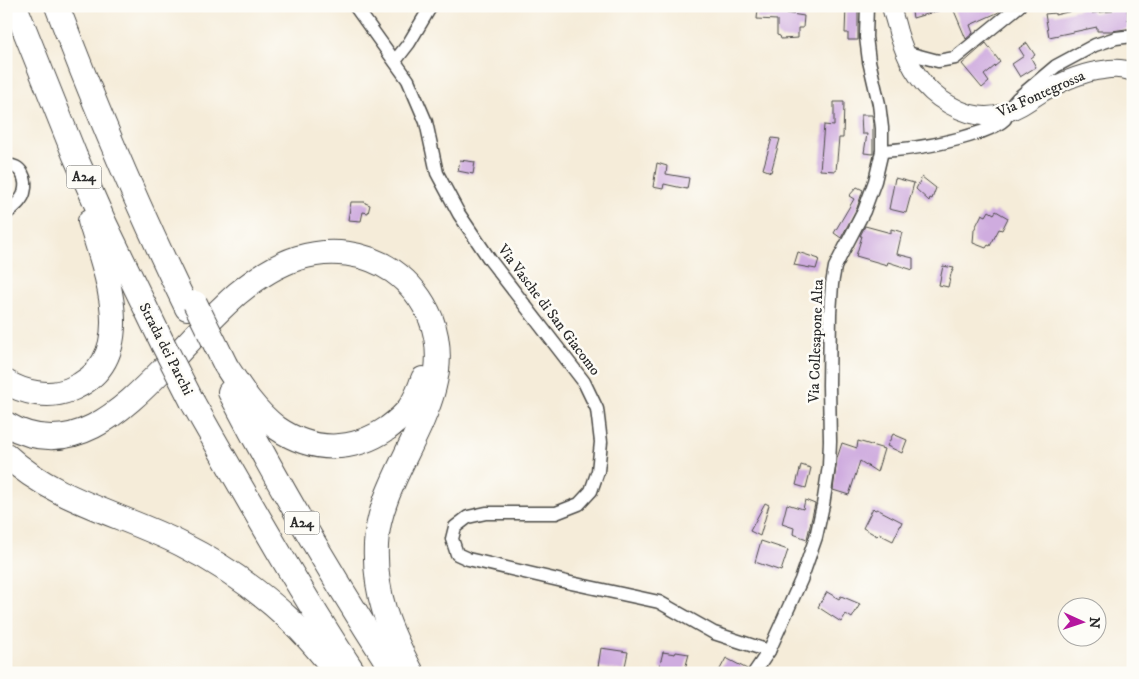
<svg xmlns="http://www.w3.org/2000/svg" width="1139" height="679" font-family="'IM FELL DW Pica',serif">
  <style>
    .building { fill: #cfacdf }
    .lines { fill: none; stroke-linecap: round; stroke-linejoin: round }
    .street-casing { stroke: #494845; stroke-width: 15 }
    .secondary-casing { stroke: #494845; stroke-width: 20 }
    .highway-casing { stroke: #494845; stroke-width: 26 }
    .street { stroke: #fff; stroke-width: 12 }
    .secondary { stroke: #fff; stroke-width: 18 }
    .highway { stroke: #fff; stroke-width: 24 }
    .highway-bridge-casing { stroke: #494845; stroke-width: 26; stroke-linecap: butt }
    .highway-bridge { stroke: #fff; stroke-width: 24 }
    .labels { text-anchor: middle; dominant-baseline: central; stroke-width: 5; stroke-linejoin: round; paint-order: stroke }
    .shield { fill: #fdfcf7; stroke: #6a6a68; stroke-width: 1 }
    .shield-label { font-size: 14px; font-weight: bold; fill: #2b2b2b }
    .street-label { font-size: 15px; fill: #2b2b2b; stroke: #fdfcf7 }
  </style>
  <rect width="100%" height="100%" fill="#fdfcf7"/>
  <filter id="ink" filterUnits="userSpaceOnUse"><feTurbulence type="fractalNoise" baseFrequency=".02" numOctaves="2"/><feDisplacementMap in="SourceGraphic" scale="10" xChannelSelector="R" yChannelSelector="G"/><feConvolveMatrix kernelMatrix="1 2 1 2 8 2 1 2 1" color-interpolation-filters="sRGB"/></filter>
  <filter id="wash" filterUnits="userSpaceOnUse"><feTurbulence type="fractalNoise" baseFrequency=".0096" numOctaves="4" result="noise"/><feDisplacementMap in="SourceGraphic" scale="20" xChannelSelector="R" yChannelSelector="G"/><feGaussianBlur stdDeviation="1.12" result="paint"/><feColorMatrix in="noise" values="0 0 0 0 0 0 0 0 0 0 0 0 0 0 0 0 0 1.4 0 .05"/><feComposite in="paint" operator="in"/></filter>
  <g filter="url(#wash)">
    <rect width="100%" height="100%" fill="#f5ecd9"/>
    <g id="blocks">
      <!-- building -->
      <g class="building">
        <path d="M777 6 786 7 785 13 804 16 803 28H798V38L781 39 780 36 777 35V20L757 19 758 9 777 12Z"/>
        <path d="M846 6H856V7H858V40H848V33H845Z"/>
        <path d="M911 6H944V9L913 18Z"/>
        <path d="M952 6H956L957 7 960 6H1006L997 13 970 25 973 33 966 39Z"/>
        <path d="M1080 6H1090L1092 13 1112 11V6H1127L1128 20H1132L1133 28 1112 31H1097V27L1049 37 1045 14 1055 13V15L1080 9Z"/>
        <path d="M986 43 1000 62 984 75 989 82 982 88 962 64Z"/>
        <path d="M1027 43 1035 55 1031 58 1036 67 1020 77 1012 64 1024 56 1019 48Z"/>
        <path d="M834 102H844L843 138H839L836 171 820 170 824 125 834 126Z"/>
        <path d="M861 115H872L873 125V154L864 153 867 134H862Z"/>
        <path d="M772 138 780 139 771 172 763 169Z"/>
        <path d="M460 160 475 162 473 174 458 171Z"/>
        <path d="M657 163 667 166 666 174 689 178 687 189 664 184 663 189 653 187Z"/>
        <path d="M922 177 936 188 932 199 930 198 929 201 916 189Z"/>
        <path d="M895 178 914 183 906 213 889 209Z"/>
        <path d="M857 187 863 190 857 208 841 238 834 233 854 199 849 196Z"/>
        <path d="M351 202H365V203L370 205 368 213 363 212 361 221 348 220Z"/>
        <path d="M989 211 994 214 996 211 1008 218 1002 230 999 229 990 246 988 245 986 248 973 243 974 230 982 214 986 216Z"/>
        <path d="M865 226 891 233V229L902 232 897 254 913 258V270L888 262 887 265 856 256 862 236H860Z"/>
        <path d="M798 252 819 259 816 269 794 265Z"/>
        <path d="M943 266 954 268 951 274 948 287 939 285Z"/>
        <path d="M893 434 907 440 902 453 887 446Z"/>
        <path d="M858 441 884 449 877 472 860 461 849 495 833 490 837 458 842 443 857 448Z"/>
        <path d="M801 465 811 468 806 488 796 485Z"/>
        <path d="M805 500 815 504 807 539 793 534 794 528 782 524 787 504 803 509Z"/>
        <path d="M765 503 769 505 760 536 750 531Z"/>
        <path d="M873 508 875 510 877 509 902 522 893 541 879 534 877 536 863 528Z"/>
        <path d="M761 541 788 550 781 571 755 562Z"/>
        <path d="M827 592 839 599 841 596 860 604 852 618 846 614 841 622 818 607Z"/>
        <path d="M601 648 628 652 624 671 598 667Z"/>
        <path d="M663 652 675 654 676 652 689 654 684 673 672 671V672L662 670 663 669 659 668Z"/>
        <path d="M726 658 747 669 746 673H718Z"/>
      </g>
    </g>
  </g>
  <g filter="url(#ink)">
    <use href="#blocks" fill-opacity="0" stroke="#494845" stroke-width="1"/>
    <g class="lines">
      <defs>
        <g id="street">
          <path d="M355 6 408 80 426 122 437 173 459 214 490 260 584 382 597 409 601 442 598 471 591 491 579 504 556 513H486L468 517 455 527 452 539 457 554 468 559 571 583 659 602 714 633 769 651"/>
          <path d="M904 52 938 61 955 58 1019 6"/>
          <path d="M395 61 409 43 431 6"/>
          <path d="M882 151C916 149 949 143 981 132 989 129 999 125 1005 119V113L1018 98 1056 66 1095 45 1116 38 1133 36"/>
          <path d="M6 166C21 163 28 180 24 193 22 201 12 208 6 214"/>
          <path d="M754 673 769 651 801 580 816 537 823 505 829 466 830 441 829 385 830 313 832 284 835 267 841 255 864 211 875 181 882 151V128L879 104 869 61 866 37 867 6"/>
        </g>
        <path id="secondary" d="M891 6C893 15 896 23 898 32 906 58 917 82 939 98 966 117 990 123 1021 106 1028 102 1035 97 1043 92 1061 82 1082 72 1103 70 1113 68 1123 68 1133 72"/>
        <g id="highway">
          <path d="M15 6 75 156 104 222 163 344"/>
          <path d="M57 6C96 109 139 210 187 308"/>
          <path d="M226 366C241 389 255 411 277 428 313 453 353 452 388 428 396 422 405 415 410 407 416 398 420 388 423 379"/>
          <path d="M6 382C24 393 49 398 69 390 141 361 107 276 90 221"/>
          <path d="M230 392C280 488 335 581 394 673"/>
          <path d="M193 403C245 494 296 585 354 673"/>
          <path d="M6 424C70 462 122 411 164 368 188 343 211 317 237 294 255 279 276 265 298 258 330 248 365 252 393 271 410 283 423 300 431 319 462 400 379 468 376 545 374 595 389 630 412 673"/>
          <path d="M6 455C55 501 122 514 181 544 219 563 257 589 289 619 306 635 322 654 337 673"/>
        </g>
      </defs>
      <!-- street casing -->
      <use href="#street" class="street-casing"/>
      <!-- secondary casing -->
      <use href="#secondary" class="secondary-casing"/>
      <!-- highway casing -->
      <use href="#highway" class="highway-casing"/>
      <!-- street -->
      <use href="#street" class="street"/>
      <!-- secondary -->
      <use href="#secondary" class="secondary"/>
      <!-- highway -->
      <use href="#highway" class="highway"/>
      <defs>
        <g id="highway-bridge">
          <path d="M195 303 226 366"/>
          <path d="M163 344 193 403"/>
        </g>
      </defs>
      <!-- highway-bridge casing -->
      <use href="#highway-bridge" class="highway-bridge-casing"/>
      <!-- highway-bridge -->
      <use href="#highway-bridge" class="highway-bridge"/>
    </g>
  </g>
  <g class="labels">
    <!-- shield labels -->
    <g class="shield">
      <rect x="66.5" y="165.5" width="35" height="23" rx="4"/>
      <rect x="284.5" y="511.5" width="35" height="23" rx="4"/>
    </g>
    <g class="shield-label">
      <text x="84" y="177">A24</text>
      <text x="302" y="523">A24</text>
    </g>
    <!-- street labels -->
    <g class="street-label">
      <text transform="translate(1041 94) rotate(-24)">Via Fontegrossa</text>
      <text transform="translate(549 310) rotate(53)">Via Vasche di San Giacomo</text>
      <text transform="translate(816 341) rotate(-88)">Via Collesapone Alta</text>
      <text transform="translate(166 349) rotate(63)">Strada dei Parchi</text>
    </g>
  </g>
  <!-- margin -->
  <rect width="1139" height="679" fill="none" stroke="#fdfcf7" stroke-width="25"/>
  <!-- north arrow -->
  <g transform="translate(1082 622) rotate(93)"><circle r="24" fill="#fdfcf7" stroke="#a9a8a5"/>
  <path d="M0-4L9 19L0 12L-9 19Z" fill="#b5179e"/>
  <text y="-8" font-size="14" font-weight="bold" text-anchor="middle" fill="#2b2b2b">N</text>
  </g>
</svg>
